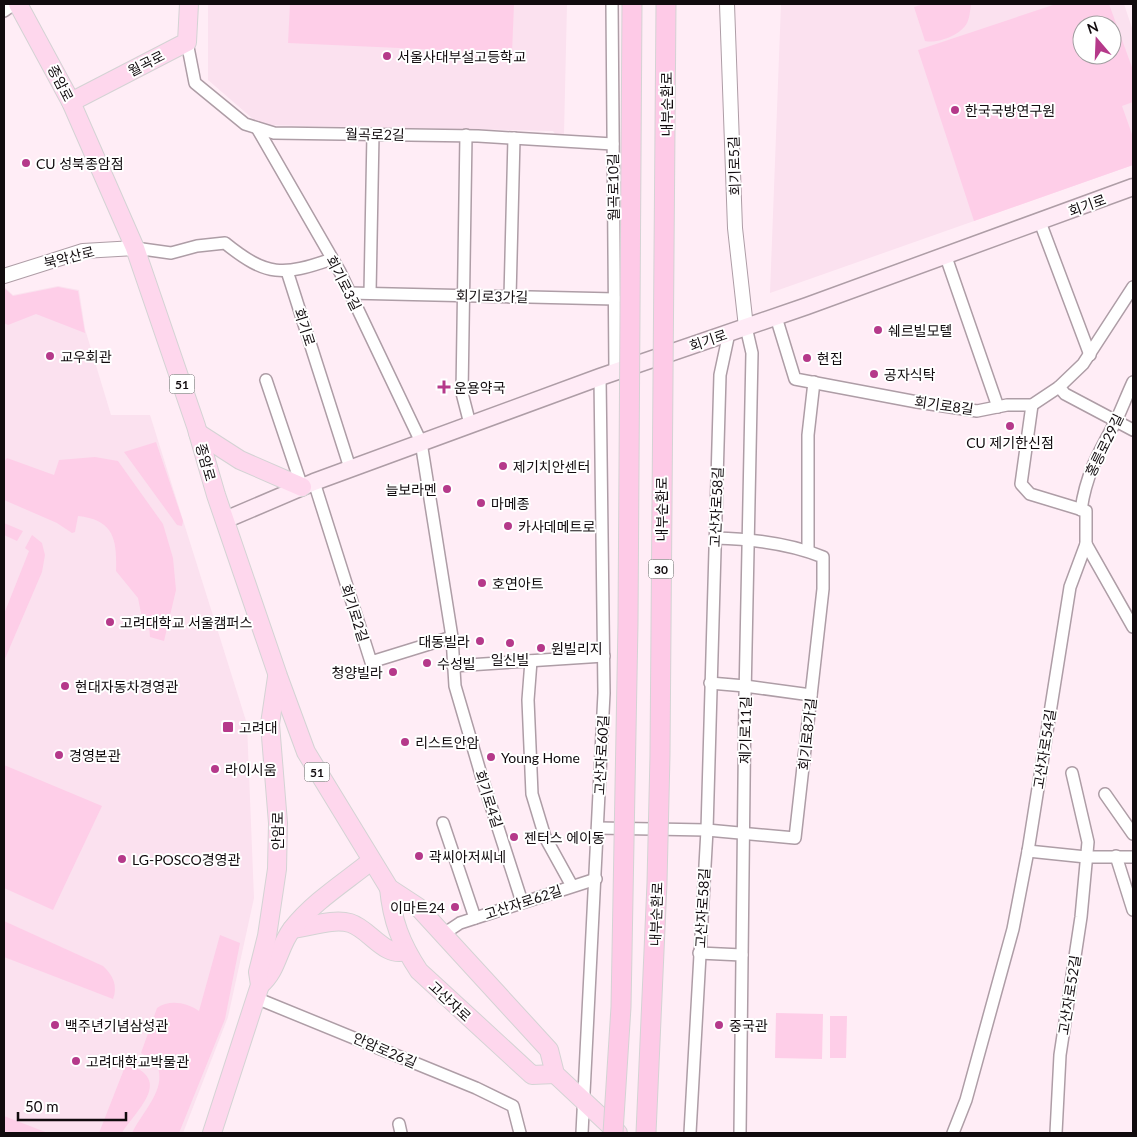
<svg xmlns="http://www.w3.org/2000/svg" width="1137" height="1137" font-family="Lato,'Noto Sans KR',sans-serif">
  <style>
    .built { fill: #fbe1ef; fill-rule: evenodd }
    .green { fill: #fecee8; fill-rule: evenodd }
    .pier { fill: #ffedf6 }
    .lines { fill: none; stroke-linecap: round; stroke-linejoin: round }
    .minor-casing { stroke: #ae9da6; stroke-width: 14 }
    .tertiary-casing { stroke: #ae9da6; stroke-width: 16 }
    .secondary-casing { stroke: #ae9da6; stroke-width: 19 }
    .primary-casing { stroke: #d4d3d4; stroke-width: 20 }
    .minor { stroke: #fff; stroke-width: 11 }
    .tertiary { stroke: #fff; stroke-width: 14 }
    .secondary { stroke: #ffebf6; stroke-width: 16 }
    .primary { stroke: #fed7ed; stroke-width: 18 }
    .trunk-bridge-casing { stroke: #d4d3d4; stroke-width: 21; stroke-linecap: butt }
    .trunk-bridge { stroke: #fecae7; stroke-width: 19 }
    .poi-dot { fill: #b5398a; stroke: #fff; stroke-width: 2 }
    .labels { text-anchor: middle; dominant-baseline: central; stroke-width: 4; stroke-linejoin: round; paint-order: stroke }
    .shield { fill: #fff; stroke: #585456; stroke-width: 1 }
    .shield-label { font-size: 12px; font-weight: bold; fill: #110b0e }
    .poi-label { font-size: 14px; fill: #110b0e; stroke: #fff; text-anchor: start }
    .street-label { font-size: 14px; fill: #110b0e; stroke: #fff }
  </style>
  <rect width="100%" height="100%" fill="#ffedf6"/>
  <!-- built -->
  <g class="built">
    <path d="M208 4H567L564 134 557 136 553 131 260 125 208 80Z"/>
    <path d="M781 4H1124L1133 31V165L770 293ZM1082 25H1112V55H1082Z"/>
    <path d="M58 286 79 290 85 329 111 415H150L247 724 254 898 228 1017 183 1133H4V287L13 295Z"/>
  </g>
  <!-- green -->
  <g class="green">
    <path d="M290 4H514L512 53 288 43Z"/>
    <path d="M924 4H971C970 10 970 17 967 23 961 35 937 44 925 41L914 7Z"/>
    <path d="M1056 4H1109L1133 70V102L1122 106 1133 137V165L974 221 918 50ZM1082 25H1112V55H1082Z"/>
    <path d="M58 287 78 291 85 333 36 314 8 325 4 323V288L13 296Z"/>
    <path d="M156 442 183 521 182 526 177 525 172 518 124 452Z"/>
    <path d="M95 457 118 461 163 524 173 558 176 590 164 641 150 637 149 625 142 618 138 598 116 571C117 539 114 520 78 516L75 532 72 533 57 523 4 500V462L7 458 54 475 59 460Z"/>
    <path d="M4 523 23 531 17 541 4 535Z"/>
    <path d="M32 535 42 543 45 555 42 572 4 661V614L29 551 25 548Z"/>
    <path d="M4 765 102 806 53 910 4 888Z"/>
    <path d="M4 921 103 966C113 975 118 986 113 999L4 957Z"/>
    <path d="M220 935 240 943 225 1019 179 1133H132C143 1110 170 1087 155 1061L141 1053 157 1008C170 999 187 1003 199 1011Z"/>
    <path d="M776 1013 823 1014 822 1059 775 1058Z"/>
    <path d="M830 1016H847L846 1058H830Z"/>
    <path d="M126 1064C175 1079 136 1110 122 1133H99Z"/>
    <path d="M4 1116 48 1133H4Z"/>
  </g>
  <!-- pier -->
  <path class="pier" d="M645 4H665L664 380 679 377 673 871 669 1012 661 1121 670 1128V1133H600L611 996 621 392 644 386Z"/>
  <g class="lines">
    <defs>
      <g id="minor">
        <path d="M612 4 615 371"/>
        <path d="M4 11 14 4"/>
        <path d="M187 42 195 83 245 124 274 133 478 136 613 144"/>
        <path d="M257 128 340 272 421 442 452 637 455 686 482 778 522 902"/>
        <path d="M466 135 462 393 470 424"/>
        <path d="M1040 222 1090 355"/>
        <path d="M135 248 171 253 197 246 225 243C267 277 283 276 332 259"/>
        <path d="M946 257 998 407"/>
        <path d="M287 271 350 468"/>
        <path d="M349 293 615 299"/>
        <path d="M370 293 373 134"/>
        <path d="M510 297 514 138"/>
        <path d="M776 317 795 379 917 402 977 411 1007 405H1032L1059 387 1083 364 1133 287"/>
        <path d="M266 380 302 487"/>
        <path d="M1059 387 1065 394 1133 430"/>
        <path d="M314 482 371 662 452 637"/>
        <path d="M1081 510C1086 474 1099 452 1116 421 1122 408 1127 395 1133 382"/>
        <path d="M1086 544 1133 627"/>
        <path d="M808 551V435L814 382"/>
        <path d="M531 661 528 700 532 794 545 837 572 886"/>
        <path d="M453 666 604 656"/>
        <path d="M710 683 745 686 811 695"/>
        <path d="M1105 794 1133 834"/>
        <path d="M443 823 475 918"/>
        <path d="M598 828 707 830 795 838 823 589V557C789 543 751 539 715 538"/>
        <path d="M1028 851 1086 857H1133"/>
        <path d="M1116 856 1133 910"/>
        <path d="M442 935 460 923 596 879"/>
        <path d="M699 953 742 955"/>
        <path d="M256 998 476 1088 513 1106 520 1133"/>
        <path d="M399 1124 401 1133"/>
        <path d="M582 1133 604 693 600 377"/>
        <path d="M690 1133 707 830 720 375 729 333"/>
        <path d="M740 1133 745 697 752 353 746 327"/>
        <path d="M953 1133 966 1100 1013 929 1028 851 1070 587 1086 544V511L1030 494 1021 484 1032 405"/>
        <path d="M1056 1133 1060 1055 1081 917 1088 842 1072 773"/>
      </g>
      <g id="tertiary">
        <path d="M727 4 735 228 746 327"/>
        <path d="M4 276 83 251 135 248"/>
      </g>
      <path id="secondary" d="M225 520 314 482 600 377 807 306 1133 187"/>
      <g id="primary">
        <path d="M18 4 71 102 135 248 196 426 216 495 278 676 306 752 389 888 418 907 549 1050 555 1074 618 1133"/>
        <path d="M71 102 187 42 189 4"/>
        <path d="M198 433 240 460 302 487"/>
        <path d="M389 888C392 920 401 944 419 971L532 1075 555 1074"/>
        <path d="M292 929C310 927 333 918 350 923 370 929 384 958 406 951"/>
        <path d="M260 985C278 970 278 947 292 929 313 902 345 882 371 861"/>
        <path d="M212 1133 260 985 258 972 267 936 277 869 278 823 270 724 277 677"/>
      </g>
    </defs>
    <!-- minor casing -->
    <use href="#minor" class="minor-casing"/>
    <!-- tertiary casing -->
    <use href="#tertiary" class="tertiary-casing"/>
    <!-- secondary casing -->
    <use href="#secondary" class="secondary-casing"/>
    <!-- primary casing -->
    <use href="#primary" class="primary-casing"/>
    <!-- minor -->
    <use href="#minor" class="minor"/>
    <!-- tertiary -->
    <use href="#tertiary" class="tertiary"/>
    <!-- secondary -->
    <use href="#secondary" class="secondary"/>
    <!-- primary -->
    <use href="#primary" class="primary"/>
    <defs>
      <g id="trunk-bridge">
        <path d="M613 1133 621 1007 628 623 632 4"/>
        <path d="M646 1133 657 883 660 755 666 4"/>
      </g>
    </defs>
    <!-- trunk-bridge casing -->
    <use href="#trunk-bridge" class="trunk-bridge-casing"/>
    <!-- trunk-bridge -->
    <use href="#trunk-bridge" class="trunk-bridge"/>
  </g>
  <!-- markers -->
  <g class="poi-dot">
    <circle cx="387" cy="56" r="5"/>
    <circle cx="955" cy="110" r="5"/>
    <circle cx="26" cy="163" r="5"/>
    <circle cx="878" cy="330" r="5"/>
    <circle cx="50" cy="356" r="5"/>
    <circle cx="807" cy="358" r="5"/>
    <circle cx="874" cy="374" r="5"/>
    <path d="M441.5 379.5h5v5h5v5h-5v5h-5v-5h-5v-5h5z"/>
    <circle cx="1010" cy="426" r="5"/>
    <circle cx="503" cy="466" r="5"/>
    <circle cx="447" cy="489" r="5"/>
    <circle cx="481" cy="503" r="5"/>
    <circle cx="508" cy="526" r="5"/>
    <circle cx="482" cy="583" r="5"/>
    <circle cx="110" cy="622" r="5"/>
    <circle cx="480" cy="641" r="5"/>
    <circle cx="510" cy="643" r="5"/>
    <circle cx="541" cy="648" r="5"/>
    <circle cx="427" cy="663" r="5"/>
    <circle cx="393" cy="672" r="5"/>
    <circle cx="65" cy="686" r="5"/>
    <rect x="222" y="721" width="12" height="12" rx="2.5"/>
    <circle cx="405" cy="742" r="5"/>
    <circle cx="59" cy="755" r="5"/>
    <circle cx="491" cy="757" r="5"/>
    <circle cx="215" cy="769" r="5"/>
    <circle cx="514" cy="837" r="5"/>
    <circle cx="419" cy="856" r="5"/>
    <circle cx="122" cy="859" r="5"/>
    <circle cx="455" cy="907" r="5"/>
    <circle cx="55" cy="1025" r="5"/>
    <circle cx="719" cy="1025" r="5"/>
    <circle cx="76" cy="1061" r="5"/>
  </g>
  <g class="labels">
    <!-- shield labels -->
    <g class="shield">
      <rect x="169.5" y="374.5" width="25" height="19" rx="4"/>
      <rect x="648.5" y="559.5" width="25" height="19" rx="4"/>
      <rect x="304.5" y="762.5" width="25" height="19" rx="4"/>
    </g>
    <g class="shield-label">
      <text x="182" y="384">51</text>
      <text x="661" y="569">30</text>
      <text x="317" y="772">51</text>
    </g>
    <!-- poi labels -->
    <g class="poi-label">
      <text x="397" y="56">서울사대부설고등학교</text>
      <text x="965" y="110">한국국방연구원</text>
      <text x="36" y="163">CU 성북종암점</text>
      <text x="888" y="330">쉐르빌모텔</text>
      <text x="60" y="356">교우회관</text>
      <text x="817" y="358">현집</text>
      <text x="884" y="374">공자식탁</text>
      <text x="454" y="387">운용약국</text>
      <text x="1010" y="442" text-anchor="middle">CU 제기한신점</text>
      <text x="513" y="466">제기치안센터</text>
      <text x="437" y="489" text-anchor="end">늘보라멘</text>
      <text x="491" y="503">마메종</text>
      <text x="518" y="526">카사데메트로</text>
      <text x="492" y="583">호연아트</text>
      <text x="120" y="622">고려대학교 서울캠퍼스</text>
      <text x="470" y="641" text-anchor="end">대동빌라</text>
      <text x="551" y="648">원빌리지</text>
      <text x="510" y="659" text-anchor="middle">일신빌</text>
      <text x="437" y="663">수성빌</text>
      <text x="383" y="672" text-anchor="end">청양빌라</text>
      <text x="75" y="686">현대자동차경영관</text>
      <text x="239" y="727">고려대</text>
      <text x="415" y="742">리스트안암</text>
      <text x="69" y="755">경영본관</text>
      <text x="501" y="757">Young Home</text>
      <text x="225" y="769">라이시움</text>
      <text x="524" y="837">젠터스 에이동</text>
      <text x="429" y="856">곽씨아저씨네</text>
      <text x="132" y="859">LG-POSCO경영관</text>
      <text x="445" y="907" text-anchor="end">이마트24</text>
      <text x="65" y="1025">백주년기념삼성관</text>
      <text x="729" y="1025">중국관</text>
      <text x="86" y="1061">고려대학교박물관</text>
    </g>
    <!-- street labels -->
    <g class="street-label">
      <text transform="translate(146 63) rotate(-27)">월곡로</text>
      <text transform="translate(61 83) rotate(63)">종암로</text>
      <text transform="translate(666 104) rotate(-90)">내부순환로</text>
      <text transform="translate(375 134) rotate(1)">월곡로2길</text>
      <text transform="translate(734 166) rotate(-92)">회기로5길</text>
      <text transform="translate(613 187) rotate(-91)">월곡로10길</text>
      <text transform="translate(1087 205) rotate(-20)">회기로</text>
      <text transform="translate(69 257) rotate(-14)">북악산로</text>
      <text transform="translate(344 283) rotate(63)">회기로3길</text>
      <text transform="translate(492 296) rotate(1)">회기로3가길</text>
      <text transform="translate(305 327) rotate(72)">회기로</text>
      <text transform="translate(708 340) rotate(-19)">회기로</text>
      <text transform="translate(944 405) rotate(8)">회기로8길</text>
      <text transform="translate(1104 445) rotate(-64)">홍릉로29길</text>
      <text transform="translate(206 462) rotate(74)">종암로</text>
      <text transform="translate(716 507) rotate(-88)">고산자로58길</text>
      <text transform="translate(661 509) rotate(-90)">내부순환로</text>
      <text transform="translate(355 613) rotate(72)">회기로2길</text>
      <text transform="translate(745 730) rotate(-89)">제기로11길</text>
      <text transform="translate(807 734) rotate(-84)">회기로8가길</text>
      <text transform="translate(1044 749) rotate(-81)">고산자로54길</text>
      <text transform="translate(601 755) rotate(-87)">고산자로60길</text>
      <text transform="translate(489 799) rotate(72)">회기로4길</text>
      <text transform="translate(277 831) rotate(-90)">안암로</text>
      <text transform="translate(523 902) rotate(-18)">고산자로62길</text>
      <text transform="translate(702 908) rotate(-87)">고산자로58길</text>
      <text transform="translate(656 914) rotate(-88)">내부순환로</text>
      <text transform="translate(1069 995) rotate(-81)">고산자로52길</text>
      <text transform="translate(450 1001) rotate(43)">고산자로</text>
      <text transform="translate(385 1050) rotate(23)">안암로26길</text>
    </g>
  </g>
  <!-- border -->
  <rect width="1137" height="1137" fill="none" stroke="#110b0e" stroke-width="10"/>
  <!-- north arrow -->
  <g transform="translate(1097 40) rotate(341)"><circle r="24" fill="#ffffff" stroke="#a09d9f"/>
  <path d="M0-4L9 19L0 12L-9 19Z" fill="#b5398a"/>
  <text y="-8" font-size="14" font-weight="bold" text-anchor="middle" fill="#110b0e">N</text>
  </g>
  <!-- scale -->
  <path d="M18 1112v8h108v-8" fill="none" stroke="#110b0e" stroke-width="2.5"/>
  <text x="25" y="1112" font-size="15" fill="#110b0e" stroke="#ffffff" stroke-width="4" paint-order="stroke">50 m</text>
</svg>
